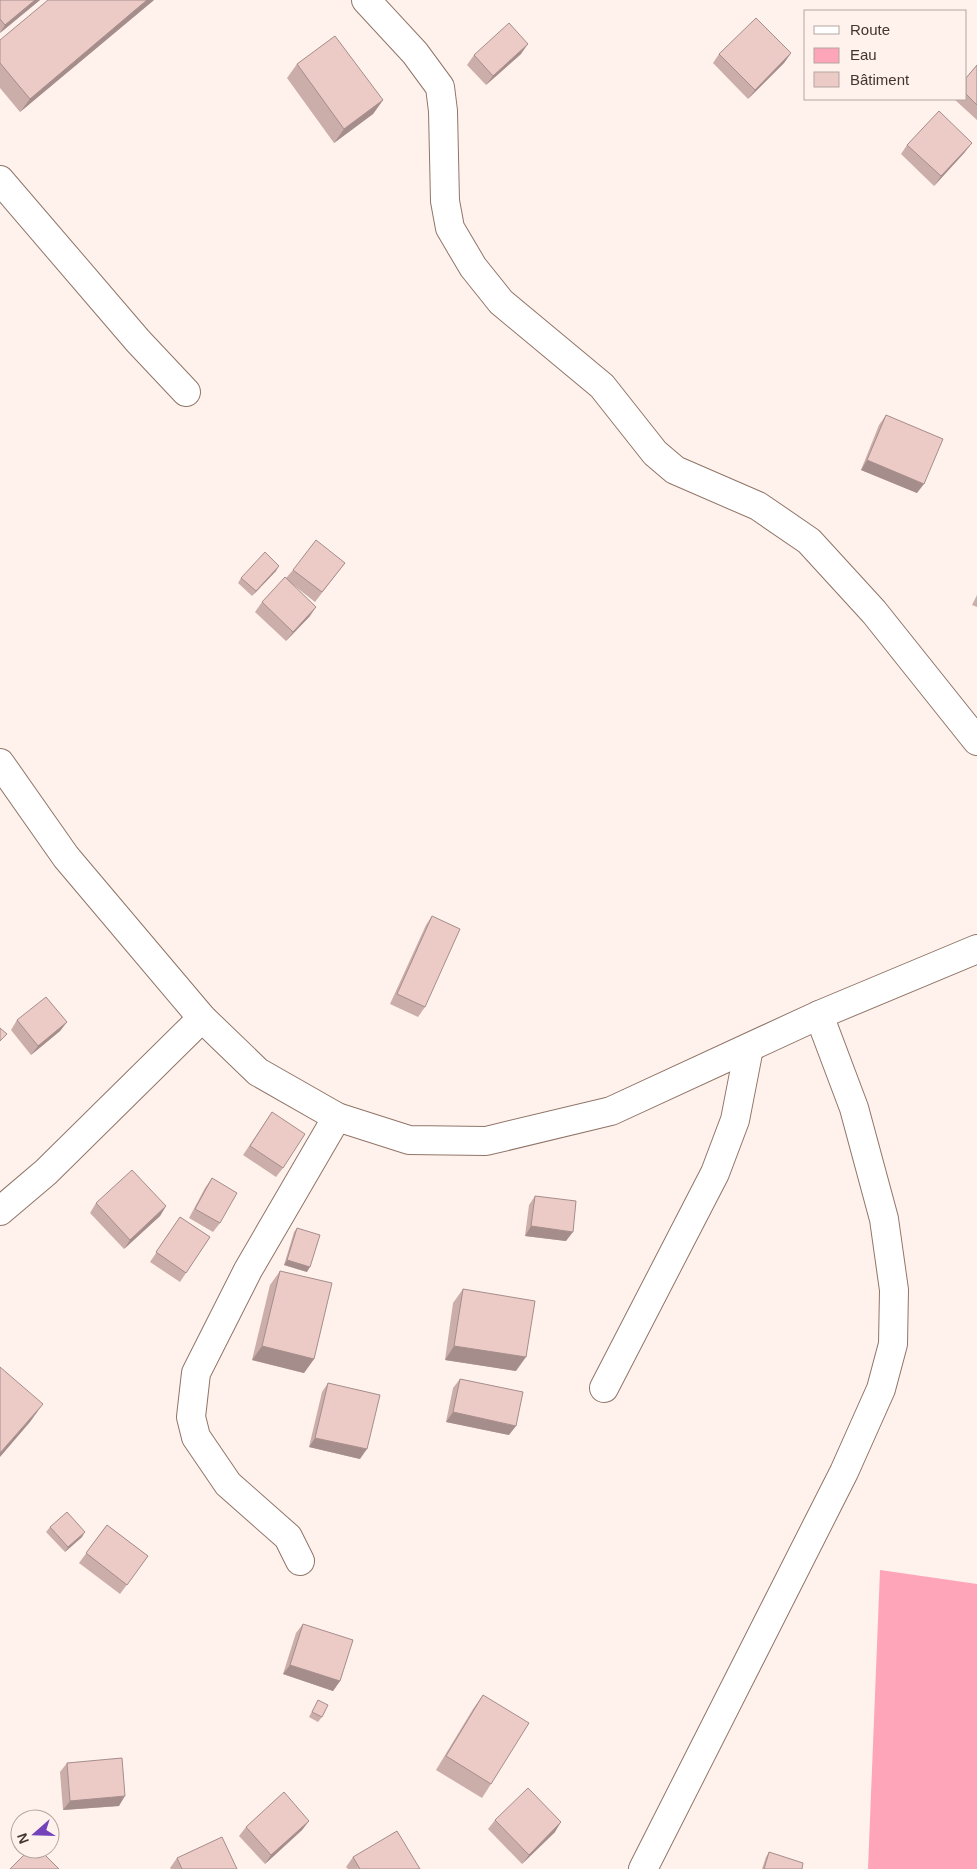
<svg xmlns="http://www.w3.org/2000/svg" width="977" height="1869" font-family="Helvetica,sans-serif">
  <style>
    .water { fill: #fea5ba }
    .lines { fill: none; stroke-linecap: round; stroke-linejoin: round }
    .street-casing { stroke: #907568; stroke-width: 30 }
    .street { stroke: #fff; stroke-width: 28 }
    .wall { fill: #cbaeaa }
    .shaded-wall { fill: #a58d8b }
    .building { fill: #eccac6; stroke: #a58d8b }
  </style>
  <rect width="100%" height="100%" fill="#fff2ec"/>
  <!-- water -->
  <path class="water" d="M880 1570 977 1584V1869H868Z"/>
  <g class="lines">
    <defs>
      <g id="street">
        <path d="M366 0 415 53 440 87 443 111 445 201 450 228 473 267 501 302 602 386 655 453 675 470 758 506 809 541 874 612 977 741"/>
        <path d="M0 180 138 341 186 392"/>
        <path d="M0 763 66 857 202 1018 258 1072 337 1117 409 1140 486 1141 611 1111 819 1015 977 949"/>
        <path d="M0 1211 46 1172 202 1018"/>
        <path d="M604 1388 715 1173 735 1120 749 1048"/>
        <path d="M300 1561 288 1537 228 1484 196 1437 191 1417 196 1373 248 1270 337 1117"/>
        <path d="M643 1869 844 1472 881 1389 893 1344 894 1290 884 1219 854 1108 819 1015"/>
      </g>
    </defs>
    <!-- street casing -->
    <use href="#street" class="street-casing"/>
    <!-- street -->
    <use href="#street" class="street"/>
  </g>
  <!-- wall -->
  <g class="wall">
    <path d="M0 0H40L0 33Z"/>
    <path d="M154 0 20 112 0 88V40Z"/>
    <path d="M791 53 784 63 748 99 713 63 719 54Z"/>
    <path d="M521 54 486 85 467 65 474 55Z"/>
    <path d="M297 64 383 100 373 114 334 143 287 78Z"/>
    <path d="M977 65V120L954 99H966V78Z"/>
    <path d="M907 145 965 152 934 186 901 154Z"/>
    <path d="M886 415 917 493 861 470 879 425Z"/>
    <path d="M345 563 315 602 291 583 310 616 286 641 255 612 262 602 286 578 293 570Z"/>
    <path d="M276 571 252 596 238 583 241 578Z"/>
    <path d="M977 595V607L972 605Z"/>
    <path d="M432 916 425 1007 418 1017 390 1004 426 925Z"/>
    <path d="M17 1020 67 1022 60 1031 31 1055 11 1030Z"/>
    <path d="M272 1112 283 1168 276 1177 243 1155Z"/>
    <path d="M212 1178 220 1223 213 1232 189 1218 205 1188Z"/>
    <path d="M535 1196 566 1241 525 1236 529 1205Z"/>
    <path d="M96 1203 166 1206 160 1216 124 1249 90 1213Z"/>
    <path d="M180 1217 210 1237 180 1282 150 1262Z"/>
    <path d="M297 1228 307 1272 284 1265 294 1232Z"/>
    <path d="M280 1271 314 1359 304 1373 252 1360 270 1285Z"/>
    <path d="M463 1289 516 1371 445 1360 453 1303Z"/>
    <path d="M460 1379 509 1435 446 1422 453 1388Z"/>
    <path d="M328 1383 360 1459 309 1447 322 1392Z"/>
    <path d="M107 1525 148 1556 120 1594 79 1563Z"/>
    <path d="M50 1527 82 1537 65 1552 46 1532Z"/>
    <path d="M303 1624 340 1681 333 1691 283 1674 296 1633Z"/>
    <path d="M483 1695 491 1784 482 1798 436 1770 473 1709Z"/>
    <path d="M318 1700 322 1717 318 1722 309 1717Z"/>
    <path d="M67 1763 119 1806 63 1810 60 1772Z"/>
    <path d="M495 1820 555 1832 522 1864 488 1829Z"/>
    <path d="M309 1821 302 1830 265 1864 239 1836 246 1827Z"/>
    <path d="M769 1852 802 1869H762L766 1857Z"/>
    <path d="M353 1857 420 1869H348L346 1867Z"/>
    <path d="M177 1858 237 1869H171L170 1868Z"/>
  </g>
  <!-- shaded-wall -->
  <g class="shaded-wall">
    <path d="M35 0H40L0 33 5 25Z"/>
    <path d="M147 0H154L20 112 30 99Z"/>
    <path d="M528 44 521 54 486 85 493 76Z"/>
    <path d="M791 53 784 63 748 99 755 90Z"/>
    <path d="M383 100 373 114 334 143 344 129Z"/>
    <path d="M972 143 965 152 934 186 941 176Z"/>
    <path d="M867 460 924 484 917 493 861 470Z"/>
    <path d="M279 566 276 571 252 596 256 591Z"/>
    <path d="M316 607 310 616 286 641 293 632Z"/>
    <path d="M67 1022 60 1031 31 1055 38 1046Z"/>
    <path d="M166 1206 160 1216 124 1249 130 1240Z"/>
    <path d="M531 1226 573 1232 566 1241 525 1236Z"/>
    <path d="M287 1260 310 1267 307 1272 284 1265Z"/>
    <path d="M262 1346 314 1359 304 1373 252 1360Z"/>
    <path d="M454 1346 526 1357 516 1371 445 1360Z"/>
    <path d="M43 1404 30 1422 0 1457V1453Z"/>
    <path d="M453 1412 516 1426 509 1435 446 1422Z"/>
    <path d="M315 1438 367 1449 360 1459 309 1447Z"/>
    <path d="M85 1532 82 1537 65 1552 68 1547Z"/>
    <path d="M290 1665 340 1681 333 1691 283 1674Z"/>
    <path d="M125 1796 119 1806 63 1810 70 1801Z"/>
    <path d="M309 1821 302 1830 265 1864 271 1855Z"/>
    <path d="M561 1822 555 1832 522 1864 529 1855Z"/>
  </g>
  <!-- building -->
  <g class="building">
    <path d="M0 0H35L5 25 0 19Z"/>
    <path d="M48 0H147L30 99 0 63V40Z"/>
    <path d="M756 18 791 53 755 90 719 54Z"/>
    <path d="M509 23 528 44 493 76 474 55Z"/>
    <path d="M335 36 383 100 344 129 297 64Z"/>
    <path d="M977 65V105L966 94V78Z"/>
    <path d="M939 111 972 143 941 176 907 145Z"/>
    <path d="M886 415 943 439 924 484 867 460Z"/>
    <path d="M316 540 345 563 322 592 293 570Z"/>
    <path d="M265 552 279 566 256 591 241 578Z"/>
    <path d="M285 577 316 607 293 632 262 602Z"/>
    <path d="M432 916 460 929 425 1007 397 994Z"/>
    <path d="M46 997 67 1022 38 1046 17 1020Z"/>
    <path d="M0 1028 7 1034 0 1041Z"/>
    <path d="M272 1112 305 1134 283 1168 250 1146Z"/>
    <path d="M132 1170 166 1206 130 1240 96 1203Z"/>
    <path d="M212 1178 237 1193 220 1223 195 1209Z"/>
    <path d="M535 1196 576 1201 573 1232 531 1226Z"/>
    <path d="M180 1217 210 1237 186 1273 156 1252Z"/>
    <path d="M297 1228 320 1235 310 1267 287 1260Z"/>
    <path d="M280 1271 332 1283 314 1359 262 1346Z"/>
    <path d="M463 1289 535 1301 526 1357 454 1346Z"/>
    <path d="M0 1367 43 1404 0 1453Z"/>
    <path d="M460 1379 523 1392 516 1426 453 1412Z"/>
    <path d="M328 1383 380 1395 367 1449 315 1438Z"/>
    <path d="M67 1512 85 1532 68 1547 50 1527Z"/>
    <path d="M107 1525 148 1556 127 1585 86 1553Z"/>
    <path d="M303 1624 353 1640 340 1681 290 1665Z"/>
    <path d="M483 1695 529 1723 491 1784 446 1756Z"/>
    <path d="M318 1700 328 1705 322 1717 312 1712Z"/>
    <path d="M122 1758 125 1796 70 1801 67 1763Z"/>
    <path d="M528 1788 561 1822 529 1855 495 1820Z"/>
    <path d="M284 1792 309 1821 271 1855 246 1827Z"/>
    <path d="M397 1831 420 1869H360L353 1857Z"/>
    <path d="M222 1837 237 1869H182L177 1858Z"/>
    <path d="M30 1849H39L59 1869H10Z"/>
    <path d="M769 1852 803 1863 802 1869H764Z"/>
  </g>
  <!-- legend -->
  <rect x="804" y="10" width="162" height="90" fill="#fff2ec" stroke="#b3a6a0"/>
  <rect x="814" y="26" width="25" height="8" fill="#ffffff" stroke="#b3a6a0"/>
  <text x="850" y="35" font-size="15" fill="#41352f">Route</text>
  <rect x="814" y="48" width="25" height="15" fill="#fea5ba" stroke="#b3a6a0"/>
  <text x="850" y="60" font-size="15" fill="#41352f">Eau</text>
  <rect x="814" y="72" width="25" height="15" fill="#eccac6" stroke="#b3a6a0"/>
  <text x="850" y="85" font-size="15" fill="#41352f">Bâtiment</text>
  <!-- north arrow -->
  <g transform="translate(35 1834) rotate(250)"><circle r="24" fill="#fff2ec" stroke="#b3a6a0"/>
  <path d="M0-4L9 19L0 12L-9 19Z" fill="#7443bb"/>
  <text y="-8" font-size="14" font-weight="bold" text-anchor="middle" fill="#41352f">N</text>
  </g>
</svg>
